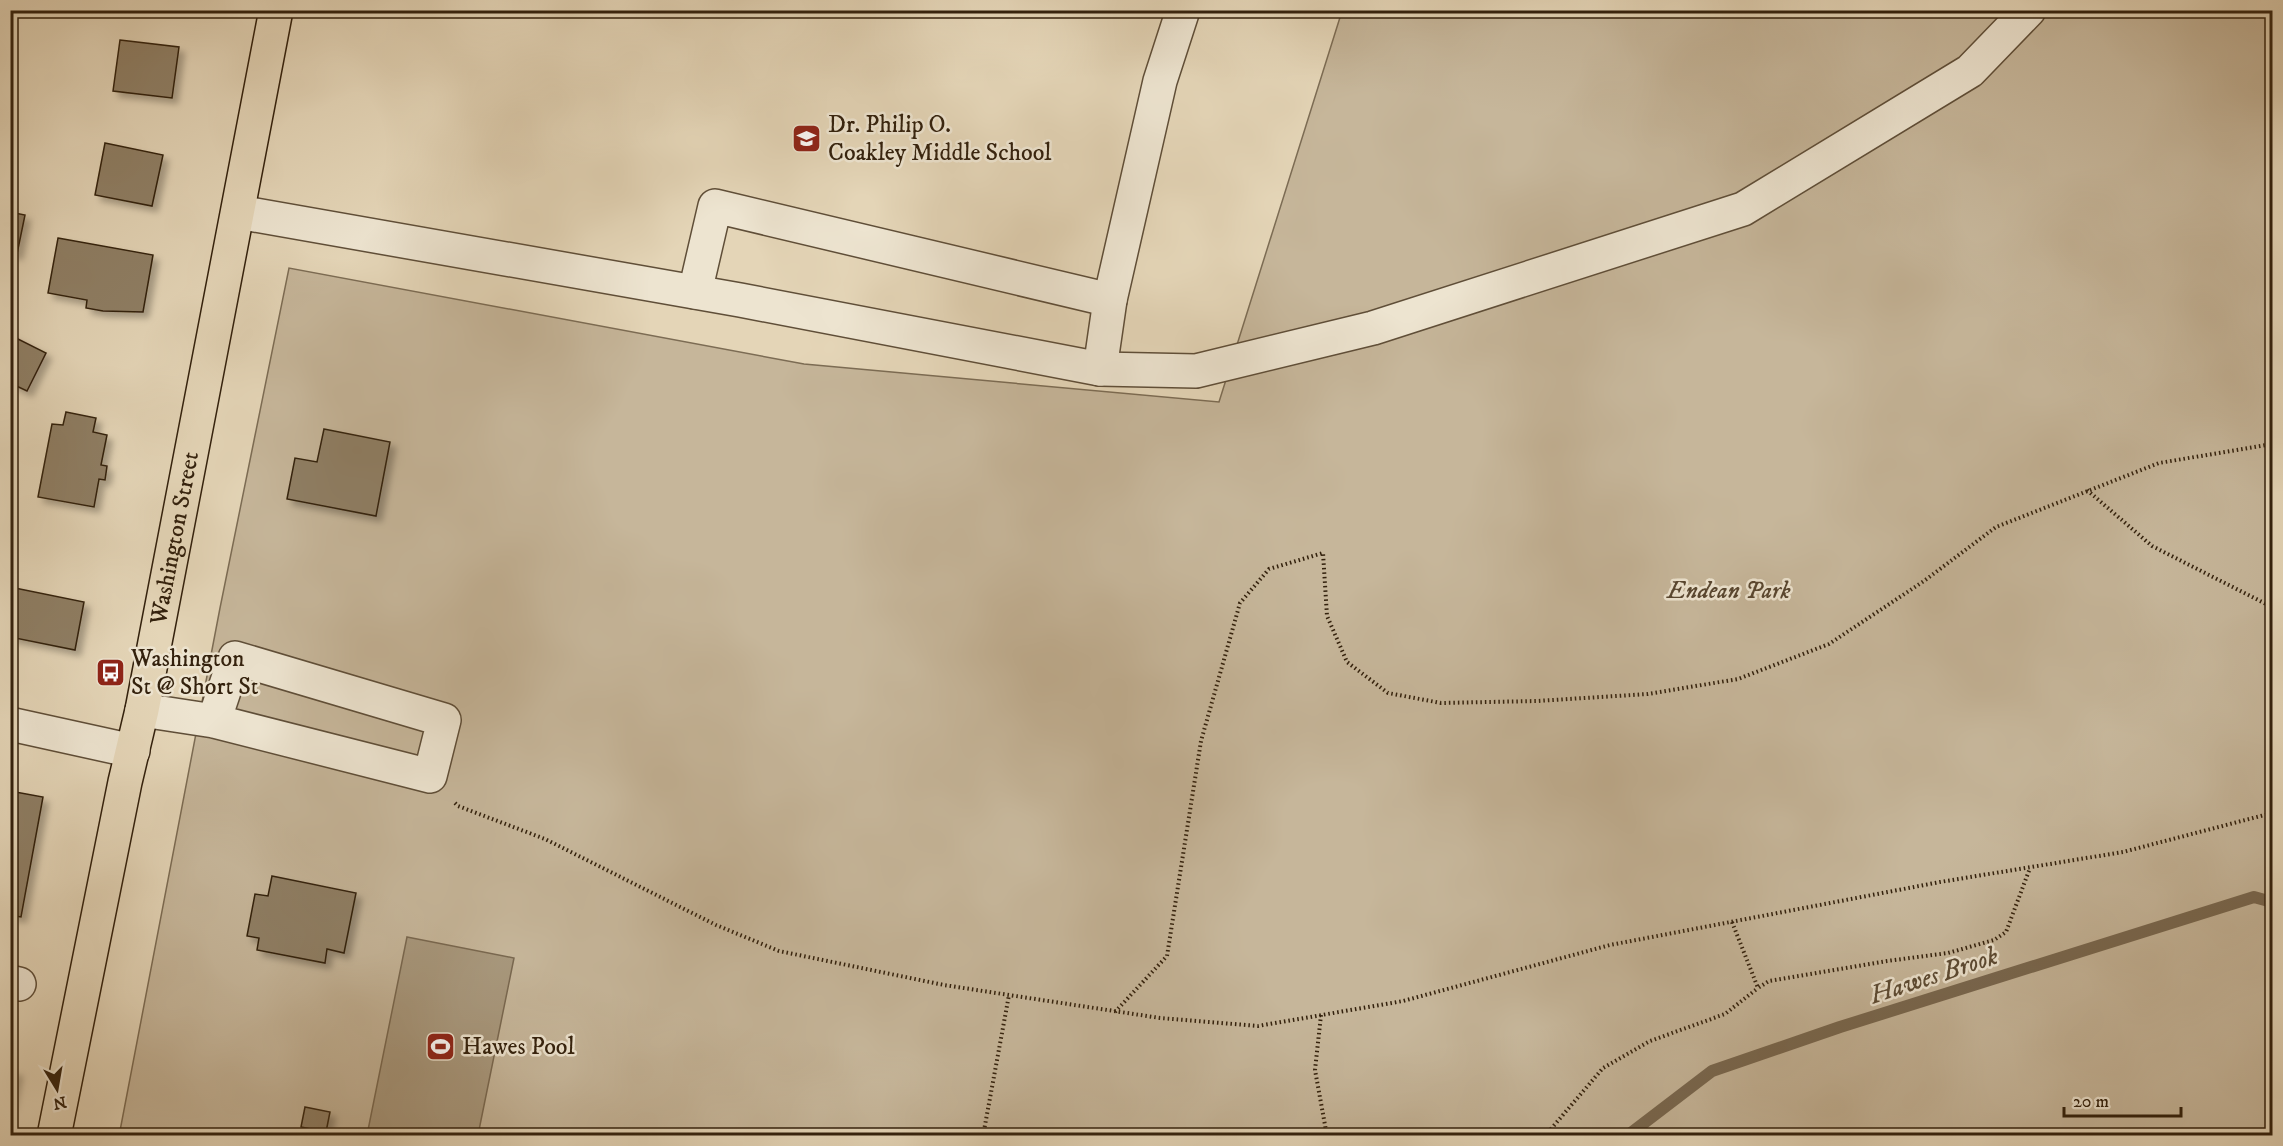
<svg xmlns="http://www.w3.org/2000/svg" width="2283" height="1146" font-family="'IM FELL DW Pica',serif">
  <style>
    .green { fill: #c6b69a; stroke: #7c6c54; stroke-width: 1.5 }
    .water { fill: #a8987d; stroke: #796850; stroke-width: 1.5 }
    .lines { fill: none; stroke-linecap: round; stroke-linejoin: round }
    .stream { stroke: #796850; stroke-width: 12 }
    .building { fill: #8f7f65; stroke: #33210d; stroke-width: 1.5; filter: url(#shadow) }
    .minor-casing { stroke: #5f4e38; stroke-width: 36 }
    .major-casing { stroke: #33210d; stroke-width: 36 }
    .path { stroke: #33210d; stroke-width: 4; stroke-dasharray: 1.5 3; stroke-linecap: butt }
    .minor { stroke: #ede4d0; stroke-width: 33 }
    .major { stroke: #e4d5b7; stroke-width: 33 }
    .labels { text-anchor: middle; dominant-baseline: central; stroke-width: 5; stroke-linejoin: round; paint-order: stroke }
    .poi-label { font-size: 24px; fill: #33210d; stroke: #ede4d0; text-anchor: start }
    .street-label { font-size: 24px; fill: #33210d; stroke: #ede4d0 }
    .park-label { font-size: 24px; font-style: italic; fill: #584630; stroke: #ede4d0 }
    .water-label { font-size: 26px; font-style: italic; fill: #5c4b34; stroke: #ede4d0 }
  </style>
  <defs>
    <filter id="shadow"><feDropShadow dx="5.5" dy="5.5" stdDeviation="3" flood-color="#0004"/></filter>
  </defs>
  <rect width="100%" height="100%" fill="#e4d5b7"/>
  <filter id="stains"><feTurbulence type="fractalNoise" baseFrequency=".00333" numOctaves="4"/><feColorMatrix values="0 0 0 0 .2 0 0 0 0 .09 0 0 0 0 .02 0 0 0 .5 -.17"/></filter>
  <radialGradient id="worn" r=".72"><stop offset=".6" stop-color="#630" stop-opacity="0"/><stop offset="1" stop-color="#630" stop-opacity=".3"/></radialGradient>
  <!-- green -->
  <path class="green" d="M1342 11H2272V1135L119 1136 220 608 289 268 804 364 1219 402Z"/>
  <!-- water -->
  <path class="water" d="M407 937 514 958 478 1135H367Z"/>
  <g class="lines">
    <!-- stream -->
    <path class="stream" d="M1627 1136 1712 1071 1840 1027 2254 897 2272 902"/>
  </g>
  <!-- building -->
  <g class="building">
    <path d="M120 40 179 47 172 98 113 91Z"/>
    <path d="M105 143 163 155 152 206 95 195Z"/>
    <path d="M10 212 25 215 17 254 10 253Z"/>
    <path d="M58 238 153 255 143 312 103 311 86 308 87 300 48 293Z"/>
    <path d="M10 335 46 353 27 391 10 383Z"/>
    <path d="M66 412 96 418 93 432 107 435 101 465 107 466 105 480 99 479 94 507 38 497 52 424 63 425Z"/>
    <path d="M324 429 390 442 376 516 287 499 295 458 317 462Z"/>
    <path d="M10 587 84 602 75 650 10 637Z"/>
    <path d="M10 791 43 797 21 917 10 915Z"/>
    <path d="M272 876 356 893 344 953 327 949 325 963 257 950 259 938 247 936 255 894 268 896Z"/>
    <path d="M10 1070 17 1071 10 1106Z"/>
    <path d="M305 1107 330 1112 326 1132 301 1127Z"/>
  </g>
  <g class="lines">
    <defs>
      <g id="minor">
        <path d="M238 212 740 300 1100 369 1196 371 1373 328 1743 209 1970 71 2029 10"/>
        <path d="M695 292 715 206 1110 300"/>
        <path d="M1100 369 1110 300 1160 81 1183 10"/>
        <path d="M142 710 214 721 430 776 444 720 235 658 214 721"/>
        <path d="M10 724 133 751"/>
        <path d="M10 982 19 984"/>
      </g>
      <g id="major">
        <path id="s1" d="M54 1136 125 782 142 710 276 10"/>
      </g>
    </defs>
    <!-- minor casing -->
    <use href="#minor" class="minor-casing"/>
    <!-- major casing -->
    <use href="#major" class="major-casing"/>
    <!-- path -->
    <g class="path">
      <path d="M2087 490 2152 546 2272 607"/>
      <path d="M455 803 458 806 545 839 716 925 779 951 944 985 1009 995 1160 1018 1258 1026 1403 1001 1610 945 1940 882 2123 852 2272 813"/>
      <path d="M1732 922 1758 988 1769 981 1887 961 1948 953 1994 940 2006 932 2030 868"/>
      <path d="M1115 1012 1167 956 1201 741 1240 603 1269 569 1323 553 1327 616 1347 662 1388 693 1441 703 1537 701 1648 694 1738 679 1829 644 1924 581 1996 527 2159 463 2272 444"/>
      <path d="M1321 1015 1315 1070 1327 1136"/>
      <path d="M983 1136 1009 995"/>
      <path d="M1545 1136 1603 1068 1650 1041 1725 1014 1758 988"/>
    </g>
    <!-- minor -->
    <use href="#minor" class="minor"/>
    <!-- major -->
    <use href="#major" class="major"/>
  </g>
  <!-- icons -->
  <defs>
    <symbol id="school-square" viewBox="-11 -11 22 22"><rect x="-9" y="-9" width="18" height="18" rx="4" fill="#8f2418" stroke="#ede4d0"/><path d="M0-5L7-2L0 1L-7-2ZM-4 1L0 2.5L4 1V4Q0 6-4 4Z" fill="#fff"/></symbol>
    <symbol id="bus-square" viewBox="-11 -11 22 22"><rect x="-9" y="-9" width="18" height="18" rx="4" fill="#8f2418" stroke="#ede4d0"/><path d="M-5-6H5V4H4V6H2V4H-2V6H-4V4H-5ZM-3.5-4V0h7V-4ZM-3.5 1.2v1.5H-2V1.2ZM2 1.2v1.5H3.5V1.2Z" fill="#fff"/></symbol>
    <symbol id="stadium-square" viewBox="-11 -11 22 22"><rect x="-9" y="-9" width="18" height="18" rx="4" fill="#8f2418" stroke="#ede4d0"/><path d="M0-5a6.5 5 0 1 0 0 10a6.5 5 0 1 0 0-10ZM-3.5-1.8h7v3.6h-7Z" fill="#fff"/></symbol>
  </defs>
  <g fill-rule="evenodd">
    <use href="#school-square" x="790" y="122" width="33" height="33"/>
    <use href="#bus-square" x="94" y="656" width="33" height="33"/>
    <use href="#stadium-square" x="424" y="1030" width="33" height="33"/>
  </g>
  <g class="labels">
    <!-- poi labels -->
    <g class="poi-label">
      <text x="828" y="125">Dr. Philip O.<tspan x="828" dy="28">Coakley Middle School</tspan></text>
      <text x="131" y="659">Washington<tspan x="131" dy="28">St @ Short St</tspan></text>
      <text x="462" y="1047">Hawes Pool</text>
    </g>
    <!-- street labels -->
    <g class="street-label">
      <text stroke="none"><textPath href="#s1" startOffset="610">Washington Street</textPath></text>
    </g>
    <!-- park labels -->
    <g class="park-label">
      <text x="1729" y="591">Endean Park</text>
    </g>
    <!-- water labels -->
    <g class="water-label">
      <text transform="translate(1934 976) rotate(-18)">Hawes Brook</text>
    </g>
  </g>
  <!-- margin -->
  <rect width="2283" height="1146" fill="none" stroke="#e4d5b7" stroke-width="36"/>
  <rect x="12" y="12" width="2259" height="1122" fill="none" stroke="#33210d" stroke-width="3"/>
  <rect x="18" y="18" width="2247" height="1110" fill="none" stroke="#33210d" stroke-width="1.5"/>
  <!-- north arrow -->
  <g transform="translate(57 1089) rotate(169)" stroke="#ede4d0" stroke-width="4.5" paint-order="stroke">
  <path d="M0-4.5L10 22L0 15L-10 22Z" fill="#33210d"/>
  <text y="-9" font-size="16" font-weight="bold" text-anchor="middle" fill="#33210d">N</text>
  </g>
  <!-- scale -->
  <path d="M2064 1107v9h117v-9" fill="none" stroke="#33210d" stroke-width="3"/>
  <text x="2073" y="1107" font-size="18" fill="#33210d" stroke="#ede4d0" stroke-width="4.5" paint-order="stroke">20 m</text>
  <rect width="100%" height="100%" filter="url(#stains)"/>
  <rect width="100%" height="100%" fill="url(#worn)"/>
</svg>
